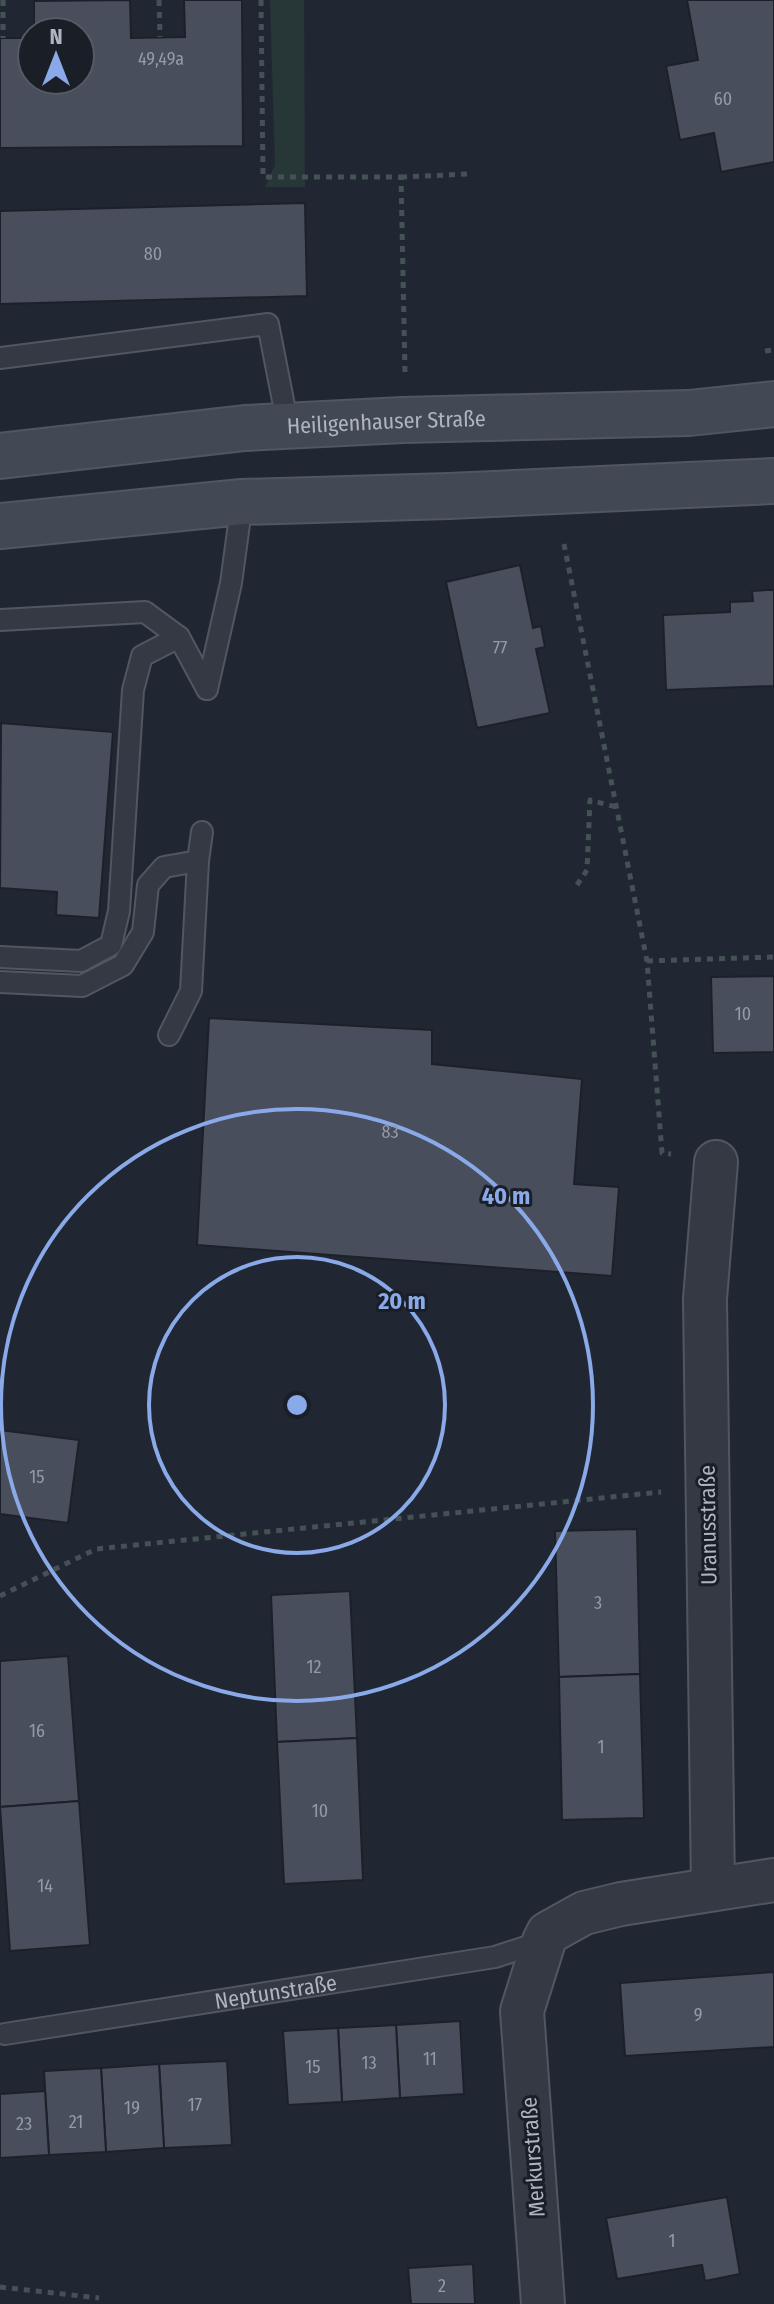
<svg xmlns="http://www.w3.org/2000/svg" width="774" height="2304" font-family="'Fira Sans Condensed',sans-serif">
  <style>
    .green { fill: #273637 }
    .building { fill: #484e5b; stroke: #1c2029; stroke-width: 2 }
    .lines { fill: none; stroke-linecap: round; stroke-linejoin: round }
    .service-casing { stroke: #515761; stroke-width: 24 }
    .minor-casing { stroke: #515761; stroke-width: 46 }
    .secondary-casing { stroke: #515761; stroke-width: 48 }
    .path { stroke: #445255; stroke-width: 5; stroke-dasharray: 6 6; stroke-linecap: butt }
    .service { stroke: #343943; stroke-width: 20 }
    .minor { stroke: #343943; stroke-width: 42 }
    .secondary { stroke: #434855; stroke-width: 44 }
    .ring { fill: none; stroke: #8aa9e8; stroke-width: 4 }
    .labels { text-anchor: middle; dominant-baseline: central; stroke-width: 6; stroke-linejoin: round; paint-order: stroke }
    .number-label { font-size: 18px; fill: #949aa7 }
    .street-label { font-size: 22px; fill: #aeb4c0; stroke: #1a1e27 }
    .centre { fill: #8aa9e8; stroke: #1a1e27; stroke-width: 4 }
    .ring-label { font-size: 24px; text-anchor: middle; font-weight: bold; fill: #8aa9e8; stroke: #1a1e27; stroke-width: 6; stroke-linejoin: round; paint-order: stroke }
  </style>
  <rect width="100%" height="100%" fill="#212732"/>
  <!-- green -->
  <path class="green" d="M270 0H304L305 187H265L275 165Z"/>
  <!-- building -->
  <g class="building">
    <path d="M130 0 131 38 185 37 184 0H242L243 146 0 148V38H32V80H80V32H34V1Z"/>
    <path d="M687 0H774V162L721 172 714 133 680 140 666 66 698 60Z"/>
    <path d="M305 203 307 296 0 304V211Z"/>
    <path d="M520 565 533 628 541 626 545 647 536 649 550 713 477 728 446 582Z"/>
    <path d="M767 590H774V686L666 690 663 615 730 612V602L753 601 752 591Z"/>
    <path d="M1 723 113 732 99 918 56 915 57 892 0 888Z"/>
    <path d="M774 976V1052L713 1053 711 977Z"/>
    <path d="M209 1018 432 1030V1064L582 1079 574 1184 619 1187 612 1276 197 1245Z"/>
    <path d="M0 1430 79 1440 68 1523 0 1514Z"/>
    <path d="M637 1529 640 1674 559 1677 555 1531Z"/>
    <path d="M350 1591 357 1738 277 1742 271 1595Z"/>
    <path d="M68 1656 79 1801 0 1807V1661Z"/>
    <path d="M640 1674 644 1818 562 1820 559 1677Z"/>
    <path d="M357 1738 363 1880 284 1884 277 1742Z"/>
    <path d="M79 1801 90 1945 10 1951 0 1807Z"/>
    <path d="M774 1972V2047L625 2056 620 1983Z"/>
    <path d="M460 2021 464 2094 400 2098 396 2025Z"/>
    <path d="M396 2025 400 2098 342 2102 338 2028Z"/>
    <path d="M338 2028 342 2102 288 2105 283 2031Z"/>
    <path d="M227 2061 232 2145 164 2148 159 2064Z"/>
    <path d="M159 2064 164 2148 106 2152 101 2068Z"/>
    <path d="M101 2068 106 2152 49 2155 44 2071Z"/>
    <path d="M45 2091 49 2155 0 2158V2094Z"/>
    <path d="M727 2197 740 2274 705 2281 702 2265 617 2279 606 2218Z"/>
    <path d="M473 2264 475 2304H411L408 2268Z"/>
  </g>
  <g class="lines">
    <defs>
      <g id="service">
        <path d="M0 358 268 324 288 426"/>
        <path d="M0 620 145 612 179 637 207 689"/>
        <path d="M207 689 231 583 242 502"/>
        <path d="M0 957 81 961 111 945 119 911 133 690 142 656 179 637"/>
        <path d="M0 982 82 986 123 965 143 932 148 885 164 867 198 861"/>
        <path d="M169 1035 191 991 198 861 202 832"/>
        <path id="s1" d="M5 2034 495 1957 544 1941"/>
      </g>
      <g id="minor">
        <path d="M713 1888 705 1299 716 1162"/>
        <path d="M543 2304 522 2011 544 1941 548 1933 584 1913 621 1904 774 1880"/>
      </g>
      <g id="secondary">
        <path id="s2" d="M0 456 245 428 403 420 689 413 774 404"/>
        <path d="M0 526 242 502 449 496 774 481"/>
      </g>
    </defs>
    <!-- service casing -->
    <use href="#service" class="service-casing"/>
    <!-- minor casing -->
    <use href="#minor" class="minor-casing"/>
    <!-- secondary casing -->
    <use href="#secondary" class="secondary-casing"/>
    <!-- path -->
    <g class="path">
      <path d="M3 0V38"/>
      <path d="M159 0 160 37"/>
      <path d="M261 0 263 177H401L405 373"/>
      <path d="M401 177 469 174"/>
      <path d="M765 351 774 350"/>
      <path d="M564 544 647 961 662 1153 671 1154"/>
      <path d="M577 885 587 870 590 800 616 807"/>
      <path d="M647 961 774 957"/>
      <path d="M0 1596 96 1549 661 1492"/>
      <path d="M0 2287 99 2298"/>
    </g>
    <!-- service -->
    <use href="#service" class="service"/>
    <!-- minor -->
    <use href="#minor" class="minor"/>
    <!-- secondary -->
    <use href="#secondary" class="secondary"/>
  </g>
  <!-- distance rings -->
  <g class="ring">
    <circle cx="297" cy="1405" r="148"/>
    <circle cx="297" cy="1405" r="296"/>
  </g>
  <g class="labels">
    <!-- number labels -->
    <g class="number-label">
      <text x="161" y="59">49,49a</text>
      <text x="723" y="99">60</text>
      <text x="153" y="254">80</text>
      <text x="500" y="648">77</text>
      <text x="743" y="1014">10</text>
      <text x="390" y="1132">83</text>
      <text x="37" y="1477">15</text>
      <text x="598" y="1603">3</text>
      <text x="314" y="1667">12</text>
      <text x="37" y="1731">16</text>
      <text x="601" y="1747">1</text>
      <text x="320" y="1811">10</text>
      <text x="45" y="1886">14</text>
      <text x="698" y="2015">9</text>
      <text x="430" y="2059">11</text>
      <text x="369" y="2063">13</text>
      <text x="313" y="2067">15</text>
      <text x="195" y="2105">17</text>
      <text x="132" y="2108">19</text>
      <text x="76" y="2122">21</text>
      <text x="24" y="2124">23</text>
      <text x="672" y="2241">1</text>
      <text x="442" y="2286">2</text>
    </g>
    <!-- street labels -->
    <g class="street-label">
      <text stroke="none"><textPath href="#s2" startOffset="388">Heiligenhauser Straße</textPath></text>
      <text transform="translate(708 1525) rotate(-91)">Uranusstraße</text>
      <text stroke="none"><textPath href="#s1" startOffset="274">Neptunstraße</textPath></text>
      <text transform="translate(533 2157) rotate(-94)">Merkurstraße</text>
    </g>
  </g>
  <circle cx="297" cy="1405" r="12" class="centre"/>
  <g class="ring-label">
    <text x="506" y="1204">40 m</text>
    <text x="402" y="1309">20 m</text>
  </g>
  <!-- north arrow -->
  <g transform="translate(56 56)"><circle r="38" fill="#1a1e27" stroke="#555a64" stroke-width="2"/>
  <path d="M0-6L14 30L0 20L-14 30Z" fill="#8aa9e8"/>
  <text y="-12" font-size="22" font-weight="bold" text-anchor="middle" fill="#aeb4c0">N</text>
  </g>
</svg>
